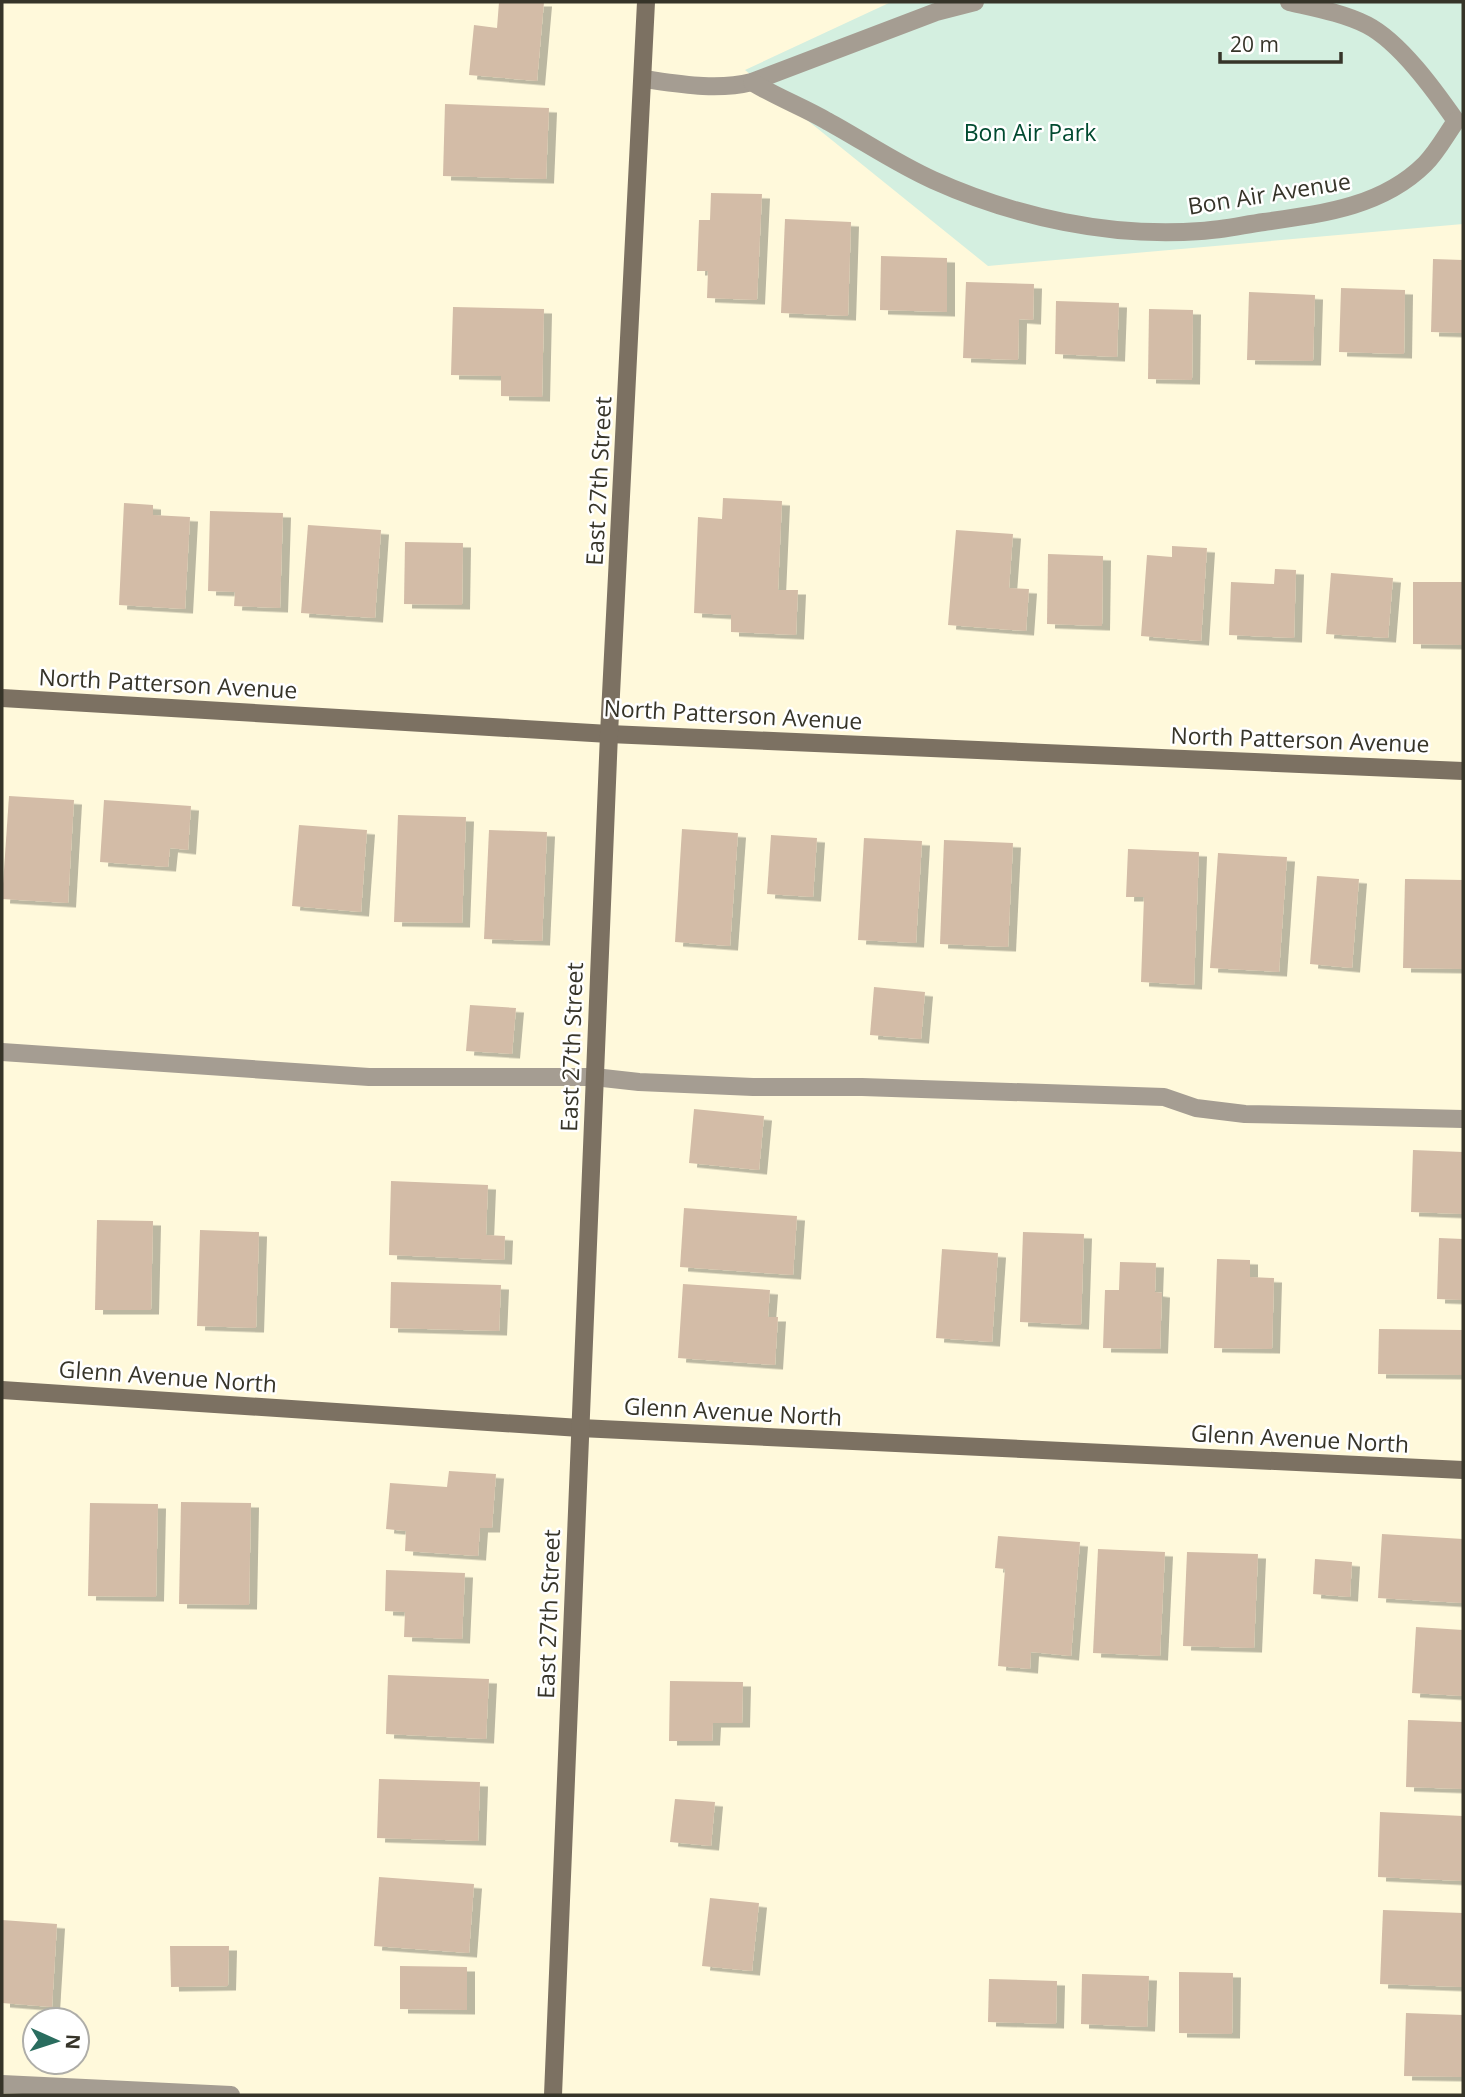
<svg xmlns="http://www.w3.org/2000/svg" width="1465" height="2097" font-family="'Open Sans',sans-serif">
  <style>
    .green { fill: #d4efe0 }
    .building { fill: #d3bca7; filter: url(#shadow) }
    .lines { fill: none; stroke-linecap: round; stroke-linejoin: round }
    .lane { stroke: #a59d92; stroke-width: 18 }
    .street { stroke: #a59d92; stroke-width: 18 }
    .secondary { stroke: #7c7162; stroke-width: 18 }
    .labels { text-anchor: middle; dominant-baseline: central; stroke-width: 5; stroke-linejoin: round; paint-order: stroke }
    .park-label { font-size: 23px; fill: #014a30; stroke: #fff }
    .street-label { font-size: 23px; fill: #363429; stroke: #fff }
  </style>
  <defs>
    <filter id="shadow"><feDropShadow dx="8" dy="4.5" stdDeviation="0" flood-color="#0004"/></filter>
  </defs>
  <rect width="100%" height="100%" fill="#fff9db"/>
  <!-- green -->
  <path class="green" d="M891 2H1463V224L988 266 745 70Z"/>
  <!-- building -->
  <g class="building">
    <path d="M499 2H544L537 81 469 75 474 25 497 28Z"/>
    <path d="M445 104 549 108 546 179 443 176Z"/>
    <path d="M711 193 762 194 757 300 707 298 708 271H697L699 220H710Z"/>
    <path d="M785 219 851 222 848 316 781 313Z"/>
    <path d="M881 256 947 258V312L880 310Z"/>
    <path d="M1433 259 1463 260V333L1431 332Z"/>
    <path d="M966 282 1034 284 1033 320 1019 319 1018 360 963 358Z"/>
    <path d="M1341 288 1405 290 1404 354 1339 352Z"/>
    <path d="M1249 292 1315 295 1313 361 1247 360Z"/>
    <path d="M1056 301 1119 303 1117 357 1055 354Z"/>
    <path d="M453 307 544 309 542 397 501 396V376L451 375Z"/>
    <path d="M1149 309 1193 310 1192 380 1148 379Z"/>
    <path d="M723 498 782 501 778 590H798L796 635 731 632V615L694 613 698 517 722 519Z"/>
    <path d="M124 503 153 505V515L190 517 185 609 119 605Z"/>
    <path d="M210 511 283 513 280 608 234 606 235 592 208 591Z"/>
    <path d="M308 525 381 530 375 618 301 613Z"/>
    <path d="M956 530 1013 534 1009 588 1029 589 1026 631 948 625Z"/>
    <path d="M405 542 463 543 462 605 404 604Z"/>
    <path d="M1172 546 1207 548 1201 641 1141 636 1147 555 1172 557Z"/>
    <path d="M1048 554 1103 556 1102 626 1047 624Z"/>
    <path d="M1275 569 1296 570 1294 638 1229 635 1231 582 1274 584Z"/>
    <path d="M1331 573 1393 578 1388 638 1326 634Z"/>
    <path d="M1413 582H1463V645L1413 644Z"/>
    <path d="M9 796 74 800 68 903 2 899Z"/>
    <path d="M104 800 191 806 188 850 170 848 168 867 100 862Z"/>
    <path d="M398 815 466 817 462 923 394 922Z"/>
    <path d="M299 825 367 830 361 912 292 906Z"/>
    <path d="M682 829 738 833 730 946 675 942Z"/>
    <path d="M489 830 547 832 542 941 484 939Z"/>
    <path d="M771 835 817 838 813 897 767 894Z"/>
    <path d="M864 838 922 841 916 943 858 940Z"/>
    <path d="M944 840 1013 843 1008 947 940 944Z"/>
    <path d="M1128 849 1199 852 1194 985 1141 982 1144 897H1126Z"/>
    <path d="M1218 853 1287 857 1279 972 1210 968Z"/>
    <path d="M1317 876 1359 879 1352 968 1310 964Z"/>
    <path d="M1405 879 1463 880V969L1403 968Z"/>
    <path d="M874 987 925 992 921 1039 870 1035Z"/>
    <path d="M470 1005 516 1008 512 1054 466 1051Z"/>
    <path d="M694 1109 764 1116 759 1170 689 1163Z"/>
    <path d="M1413 1150 1463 1152V1214L1411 1212Z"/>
    <path d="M391 1181 488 1185 486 1235 505 1236 504 1260 389 1255Z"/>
    <path d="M684 1208 797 1216 793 1275 680 1267Z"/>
    <path d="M97 1220 153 1221 151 1310H95Z"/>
    <path d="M200 1230 259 1232 256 1328 197 1326Z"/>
    <path d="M1023 1232 1084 1234 1081 1325 1020 1322Z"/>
    <path d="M1439 1238 1463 1239V1300L1437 1299Z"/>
    <path d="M942 1249 998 1253 992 1342 936 1338Z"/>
    <path d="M1217 1259 1250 1260V1277L1274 1278 1272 1349 1214 1348Z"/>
    <path d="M1120 1262 1156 1263 1155 1292 1162 1293 1160 1349 1103 1348 1105 1290H1119Z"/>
    <path d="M391 1282 501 1285 499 1331 390 1328Z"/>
    <path d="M683 1284 770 1290 768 1317H778L775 1365 678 1358Z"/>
    <path d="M1379 1329 1463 1330V1375L1378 1374Z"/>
    <path d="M449 1471 496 1474 492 1528H480L478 1556 405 1551 406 1531 386 1529 390 1483 447 1487Z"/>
    <path d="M181 1502 251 1503 249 1605 179 1604Z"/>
    <path d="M90 1503 158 1504 156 1597 88 1596Z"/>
    <path d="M1382 1534 1463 1539V1603L1378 1598Z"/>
    <path d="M998 1536 1080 1542 1071 1656 1031 1652 1030 1669 998 1666 1005 1569 995 1568Z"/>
    <path d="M1098 1549 1165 1552 1160 1656 1093 1653Z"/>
    <path d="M1187 1552 1258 1554 1254 1648 1183 1646Z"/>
    <path d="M1315 1559 1352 1562 1350 1597 1313 1594Z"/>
    <path d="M386 1570 465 1573 462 1639 404 1637 405 1612 385 1611Z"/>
    <path d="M1416 1627 1463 1630V1696L1412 1693Z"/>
    <path d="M388 1675 489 1679 486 1739 386 1734Z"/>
    <path d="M670 1681 743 1682 742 1723H713L712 1741H669Z"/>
    <path d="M1408 1720 1463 1722V1789L1406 1787Z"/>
    <path d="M379 1779 480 1782 478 1841 377 1838Z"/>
    <path d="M675 1799 715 1802 711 1846 670 1842Z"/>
    <path d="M1380 1812 1463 1816V1881L1378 1877Z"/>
    <path d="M379 1877 474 1884 469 1953 374 1946Z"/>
    <path d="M710 1898 759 1903 752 1971 702 1966Z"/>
    <path d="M1383 1910 1463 1913V1987L1380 1984Z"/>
    <path d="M2 1920 57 1924 52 2007 2 2003Z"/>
    <path d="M170 1946H229L228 1986 171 1987Z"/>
    <path d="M400 1966 467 1967V2010L400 2009Z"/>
    <path d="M1179 1972 1233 1973 1232 2034 1179 2033Z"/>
    <path d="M1082 1974 1149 1976 1147 2027 1081 2024Z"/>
    <path d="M989 1979 1057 1981 1056 2024 988 2022Z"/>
    <path d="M1406 2013 1463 2015V2077L1404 2076Z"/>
  </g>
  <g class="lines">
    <!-- lane -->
    <path class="lane" d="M2 1052 369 1077H594L639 1082 753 1087H862L1164 1097 1196 1108 1245 1114 1463 1119"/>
    <!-- street -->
    <g class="street">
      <path d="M1289 2C1315 8 1343 13 1367 25 1400 42 1435 91 1456 121"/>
      <path d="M644 79C679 84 717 91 752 82L936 12 975 2"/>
      <path d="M752 82C776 97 803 107 827 121 862 140 897 164 933 180 1015 217 1111 238 1201 231 1222 230 1243 225 1264 222 1321 214 1382 207 1425 164 1437 152 1446 135 1456 121"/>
      <path d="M2 2084 231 2095"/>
    </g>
    <!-- secondary -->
    <g class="secondary">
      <path d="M2 698 609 734 1463 771"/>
      <path d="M2 1390 580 1428 1463 1470"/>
      <path d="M553 2095 609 734 646 2"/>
    </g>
  </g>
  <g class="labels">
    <!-- park labels -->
    <g class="park-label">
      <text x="1030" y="132">Bon Air Park</text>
    </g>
    <!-- street labels -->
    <g class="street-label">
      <text transform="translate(1269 193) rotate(-9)">Bon Air Avenue</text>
      <text transform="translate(598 481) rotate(-87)">East 27th Street</text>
      <text transform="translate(168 683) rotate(3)">North Patterson Avenue</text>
      <text transform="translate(733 714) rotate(3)">North Patterson Avenue</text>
      <text transform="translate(1300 739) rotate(2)">North Patterson Avenue</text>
      <text transform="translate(571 1047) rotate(-88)">East 27th Street</text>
      <text transform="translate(168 1376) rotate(4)">Glenn Avenue North</text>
      <text transform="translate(733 1411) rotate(3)">Glenn Avenue North</text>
      <text transform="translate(1300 1438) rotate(3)">Glenn Avenue North</text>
      <text transform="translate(548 1614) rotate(-88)">East 27th Street</text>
    </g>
  </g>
  <!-- border -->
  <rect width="1465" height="2097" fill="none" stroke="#363429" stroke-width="7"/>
  <!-- north arrow -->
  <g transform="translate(56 2041) rotate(93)"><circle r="33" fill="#ffffff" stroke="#afaea9" stroke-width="2"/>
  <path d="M0-5L12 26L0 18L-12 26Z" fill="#2a6d5f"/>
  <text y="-10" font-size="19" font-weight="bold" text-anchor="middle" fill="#363429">N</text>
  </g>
  <!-- scale -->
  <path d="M1220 52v10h121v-10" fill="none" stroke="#363429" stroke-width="3.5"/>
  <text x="1230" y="52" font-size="21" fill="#363429" stroke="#ffffff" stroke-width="5" paint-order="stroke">20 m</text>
</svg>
